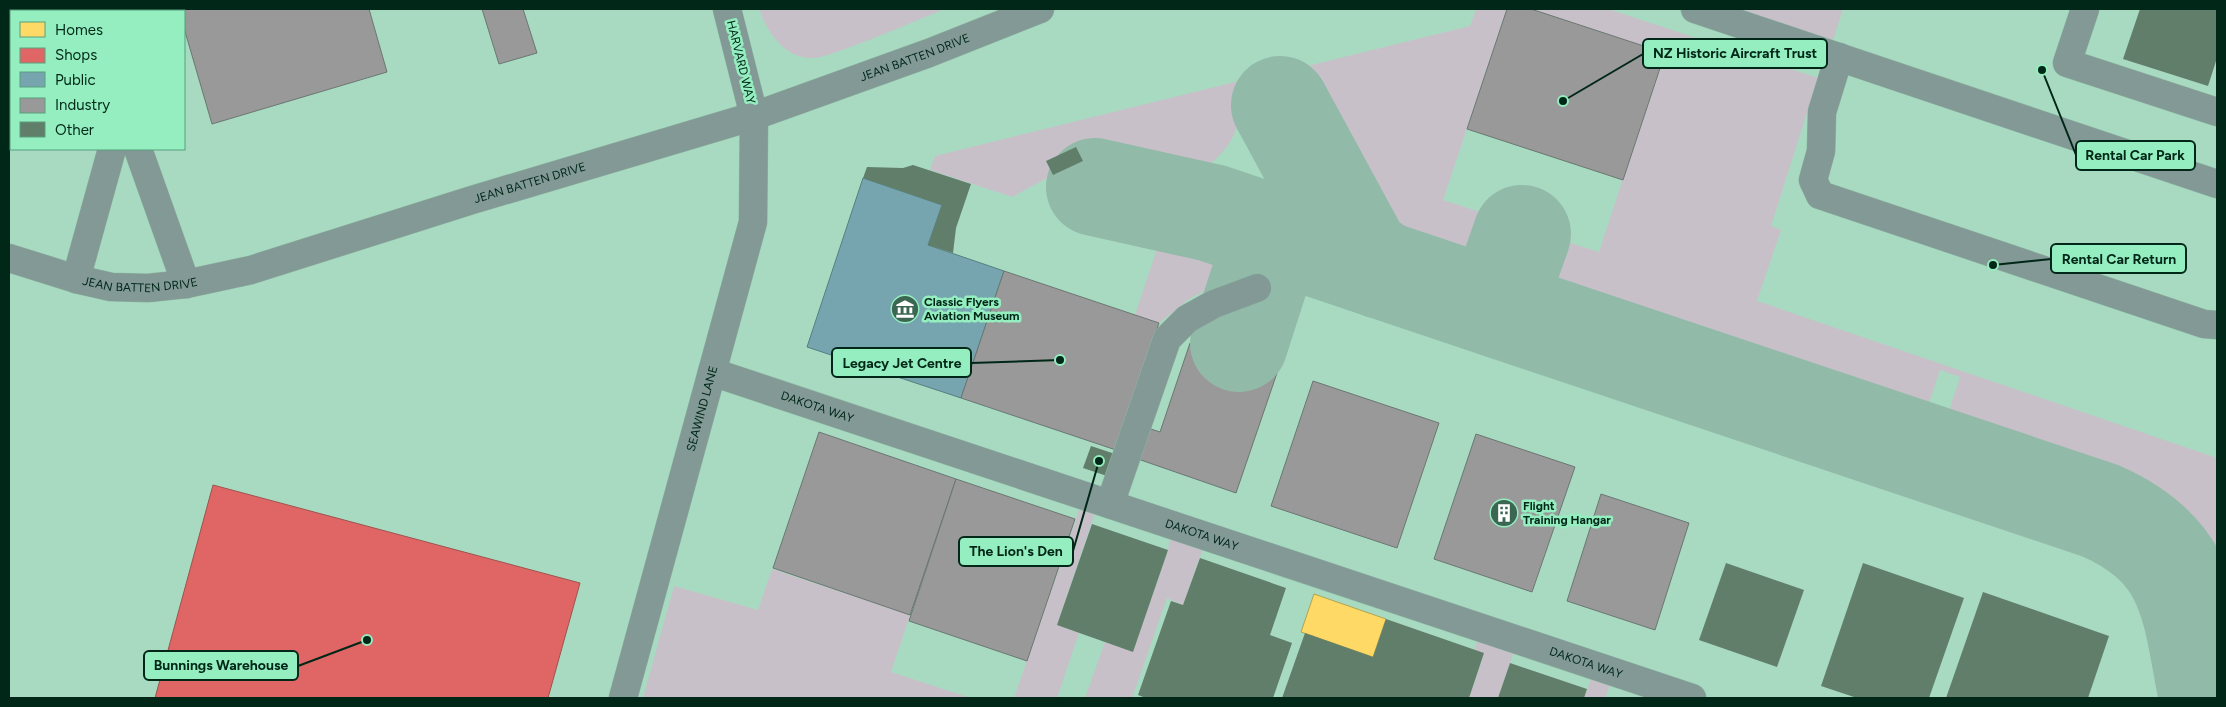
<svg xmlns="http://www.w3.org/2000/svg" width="2226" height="707" font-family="Figtree,sans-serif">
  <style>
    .green { fill: #c8c0c8 }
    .homes { fill: #ffd966; stroke: #b2a44e }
    .shops { fill: #e06666; stroke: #9d534e }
    .public { fill: #76a5af; stroke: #537f81 }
    .industry { fill: #999; stroke: #6b7772 }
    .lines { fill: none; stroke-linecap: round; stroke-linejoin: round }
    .taxiway { stroke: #91baa8; stroke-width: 98 }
    .building { fill: #607e6a }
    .minor-casing { stroke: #8eb6a2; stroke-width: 29 }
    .minor { stroke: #829996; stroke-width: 28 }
    .labels { text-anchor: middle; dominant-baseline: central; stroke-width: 5; stroke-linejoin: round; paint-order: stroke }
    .street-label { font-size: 12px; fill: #002717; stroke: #94eec0 }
    .poi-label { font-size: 12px; font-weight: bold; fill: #002717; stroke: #94eec0; text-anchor: start }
    .leader { fill: none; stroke: #002717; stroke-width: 2 }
    .callout-dot { fill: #002717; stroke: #94eec0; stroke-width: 2 }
    .callout { fill: #94eec0; stroke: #002717; stroke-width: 2 }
    .callout-label { font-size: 14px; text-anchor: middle; font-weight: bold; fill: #002717 }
  </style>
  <rect width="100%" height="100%" fill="#a8dac1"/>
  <!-- green -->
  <g class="green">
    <path d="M759 9H945C912 22 879 37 845 49 833 53 820 59 808 58 783 56 766 30 759 9Z"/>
    <path d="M1476 9H1507L1443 200 1480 212 1491 226C1485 256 1480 287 1442 274 1431 270 1416 268 1406 262 1392 253 1383 233 1375 219 1344 171 1313 122 1291 70L1470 26Z"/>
    <path d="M1531 9H1608L1818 78 1771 226 1781 230 1757 301 2217 458V569L2199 577 2181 548 2159 526 2142 516 2094 495 1962 448C1935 430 1954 401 1960 377L1940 370 1925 415 1927 434 1540 306 1532 288C1535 269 1541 247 1561 240L1599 252 1664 53Z"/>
    <path d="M1736 9H1843L1833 40Z"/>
    <path d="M1243 80C1242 140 1229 150 1184 186L1094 155 1083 161 1076 147 1046 161 1053 175 1012 197 930 170 935 156Z"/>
    <path d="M1183 233 1205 235 1251 252 1243 280 1207 290 1189 299 1159 323 1135 315 1158 246Z"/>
    <path d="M1081 505 1096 510 1057 625 1079 633 1057 698H1014Z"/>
    <path d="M1170 538 1203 548 1183 605 1167 598 1132 698H1085L1105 642 1133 651 1168 550Z"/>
    <path d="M772 569 910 615 891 672 971 698H643L674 586 758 610Z"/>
    <path d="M2217 587V639L2214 640 2205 595Z"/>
    <path d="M1478 640 1514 651 1498 698H1469L1484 654 1474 650Z"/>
    <path d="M1592 676 1611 683 1605 698H1584Z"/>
  </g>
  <!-- homes -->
  <path class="homes" d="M1314 594 1386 619 1373 657 1301 632Z"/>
  <!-- shops -->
  <path class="shops" d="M213 485 580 583 548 698H155Z"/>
  <!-- public -->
  <path class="public" d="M863 178 942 205 928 245 1004 271 961 398 807 347Z"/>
  <!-- industry -->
  <g class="industry">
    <path d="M9 9H75L74 11H11V46L9 45Z"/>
    <path d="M178 9H369L387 72 212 124 184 28V11H179Z"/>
    <path d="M482 9H523L537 53 499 64Z"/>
    <path d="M1507 9H1531L1665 53 1623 180 1467 129Z"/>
    <path d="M1004 271 1159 323 1116 450 961 398Z"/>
    <path d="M1190 343 1277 373 1236 493 1135 458 1145 427 1160 432Z"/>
    <path d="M1313 381 1439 423 1397 548 1271 506Z"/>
    <path d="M819 432 956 479 910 615 773 568Z"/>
    <path d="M1476 434 1575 467 1532 592 1434 559Z"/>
    <path d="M956 479 1075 519 1027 661 909 621Z"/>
    <path d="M1601 494 1689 523 1655 630 1567 601Z"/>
  </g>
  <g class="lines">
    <!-- taxiway -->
    <g class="taxiway">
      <path d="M1280 105 1362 256 1382 270"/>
      <path d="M1095 187 1212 213 2101 511C2193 552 2190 611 2208 698"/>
      <path d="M1496 308 1522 234"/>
      <path d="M1239 343 1274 234"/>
    </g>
  </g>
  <!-- building -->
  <g class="building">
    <path d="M2140 9H2217V58L2208 86 2123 59Z"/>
    <path d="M1076 147 1083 161 1053 175 1046 161Z"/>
    <path d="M913 165 971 184 956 228 953 253 928 245 942 205 863 178 867 167 903 168Z"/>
    <path d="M1091 446 1115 454 1107 476 1083 468Z"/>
    <path d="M1092 524 1168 550 1133 652 1057 625Z"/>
    <path d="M1200 558 1286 588 1270 635 1292 643 1273 698H1146L1138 695 1171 601 1183 605Z"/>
    <path d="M1726 563 1804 590 1777 667 1699 640Z"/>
    <path d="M1863 563 1964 598 1929 698H1857L1821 686Z"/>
    <path d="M1983 592 2109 636 2088 698H1946Z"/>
    <path d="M1386 619 1484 653 1469 698H1282L1305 633 1373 657Z"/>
    <path d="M1510 663 1587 689 1584 698H1498Z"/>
  </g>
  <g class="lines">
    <defs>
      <g id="minor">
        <path d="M1695 9 2217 184"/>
        <path d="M2085 9 2067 63 2217 112"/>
        <path d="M148 11 149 9"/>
        <path d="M1839 57 1822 112 1821 151 1813 180 1820 195 2204 324 2217 325"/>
        <path d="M138 149 186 284"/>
        <path id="s1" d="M9 258 76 279 111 287 148 288 186 284 251 270 472 200 754 116 929 53 1040 9"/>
        <path d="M76 279 112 149"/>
        <path id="s2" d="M712 372 1692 698"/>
        <path d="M1110 504 1167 339 1187 319 1214 304 1257 288"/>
        <path id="s3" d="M623 698 753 222 754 116 727 9"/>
      </g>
    </defs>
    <!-- minor casing -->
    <use href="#minor" class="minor-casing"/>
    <!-- minor -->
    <use href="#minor" class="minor"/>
  </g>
  <!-- icons -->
  <defs>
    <symbol id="museum-disc" viewBox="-11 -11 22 22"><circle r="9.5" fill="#3b6652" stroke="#94eec0"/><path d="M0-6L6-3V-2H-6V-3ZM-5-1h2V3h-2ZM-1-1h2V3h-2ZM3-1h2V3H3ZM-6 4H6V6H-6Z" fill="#fff"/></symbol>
    <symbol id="building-disc" viewBox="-11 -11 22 22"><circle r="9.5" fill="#3b6652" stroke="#94eec0"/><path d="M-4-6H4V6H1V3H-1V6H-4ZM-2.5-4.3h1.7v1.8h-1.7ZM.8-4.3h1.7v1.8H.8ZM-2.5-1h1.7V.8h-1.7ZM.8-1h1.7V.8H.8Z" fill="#fff"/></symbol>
  </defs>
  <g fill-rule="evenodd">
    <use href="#museum-disc" x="889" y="293" width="32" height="32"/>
    <use href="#building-disc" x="1488" y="497" width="32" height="32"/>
  </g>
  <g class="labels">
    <!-- street labels -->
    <g class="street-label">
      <text stroke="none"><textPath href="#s1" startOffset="945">JEAN BATTEN DRIVE</textPath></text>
      <text transform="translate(741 62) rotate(76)">HARVARD WAY</text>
      <text stroke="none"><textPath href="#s1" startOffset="540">JEAN BATTEN DRIVE</textPath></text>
      <text stroke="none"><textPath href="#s1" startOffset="135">JEAN BATTEN DRIVE</textPath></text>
      <text stroke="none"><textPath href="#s2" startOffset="111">DAKOTA WAY</textPath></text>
      <text stroke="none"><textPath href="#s3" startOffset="300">SEAWIND LANE</textPath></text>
      <text stroke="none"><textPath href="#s2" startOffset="516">DAKOTA WAY</textPath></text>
      <text stroke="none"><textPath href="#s2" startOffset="921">DAKOTA WAY</textPath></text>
    </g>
    <!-- poi labels -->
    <g class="poi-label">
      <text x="924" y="302">Classic Flyers<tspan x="924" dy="14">Aviation Museum</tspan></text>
      <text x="1523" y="506">Flight<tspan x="1523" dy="14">Training Hangar</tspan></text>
    </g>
  </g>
  <!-- callouts -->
  <path class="leader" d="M1563 101L1643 54M2042 70L2076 155M1993 265L2051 259M1060 360L971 363M1099 461L1073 551M367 640L298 666"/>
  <g class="callout-dot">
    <circle cx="1563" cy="101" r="5"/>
    <circle cx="2042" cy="70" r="5"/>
    <circle cx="1993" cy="265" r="5"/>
    <circle cx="1060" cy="360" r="5"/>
    <circle cx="1099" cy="461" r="5"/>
    <circle cx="367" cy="640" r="5"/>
  </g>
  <g class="callout">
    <rect x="1643" y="39" width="184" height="29" rx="5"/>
    <rect x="2076" y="141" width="119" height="29" rx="5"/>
    <rect x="2051" y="244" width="135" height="29" rx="5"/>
    <rect x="832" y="348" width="139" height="29" rx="5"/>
    <rect x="959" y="537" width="114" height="29" rx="5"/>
    <rect x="144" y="651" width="154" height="29" rx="5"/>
  </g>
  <g class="callout-label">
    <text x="1735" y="58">NZ Historic Aircraft Trust</text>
    <text x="2135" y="160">Rental Car Park</text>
    <text x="2119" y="264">Rental Car Return</text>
    <text x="902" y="368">Legacy Jet Centre</text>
    <text x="1016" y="556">The Lion's Den</text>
    <text x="221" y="670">Bunnings Warehouse</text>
  </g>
  <!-- border -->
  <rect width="2226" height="707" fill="none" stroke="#002717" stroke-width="20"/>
  <!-- legend -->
  <rect x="10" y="10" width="175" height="140" fill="#94eec0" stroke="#599e7c"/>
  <rect x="20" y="22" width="25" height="15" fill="#ffd966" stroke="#599e7c"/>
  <text x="55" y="35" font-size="15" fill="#002717">Homes</text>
  <rect x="20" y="48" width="25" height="15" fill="#e06666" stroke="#599e7c"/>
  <text x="55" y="60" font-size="15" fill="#002717">Shops</text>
  <rect x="20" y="72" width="25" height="15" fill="#76a5af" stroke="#599e7c"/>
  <text x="55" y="85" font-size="15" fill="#002717">Public</text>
  <rect x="20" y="98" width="25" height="15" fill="#999999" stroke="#599e7c"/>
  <text x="55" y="110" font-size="15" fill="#002717">Industry</text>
  <rect x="20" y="122" width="25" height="15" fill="#607e6a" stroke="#599e7c"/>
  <text x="55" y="135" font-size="15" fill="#002717">Other</text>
</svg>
